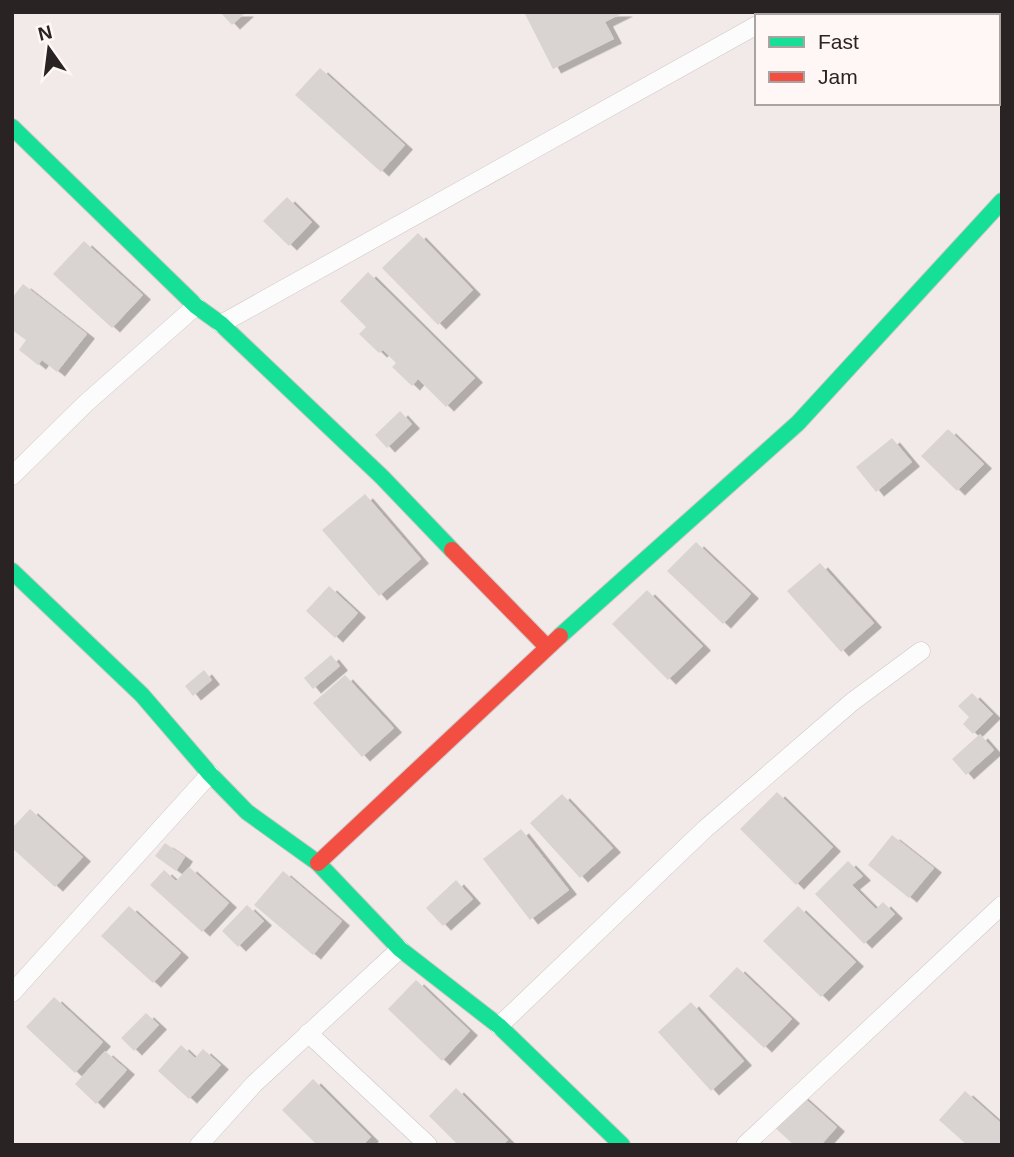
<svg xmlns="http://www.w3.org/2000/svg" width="1014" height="1157" font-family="Arial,sans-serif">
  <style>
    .building { fill: #d9d3d1; filter: url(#shadow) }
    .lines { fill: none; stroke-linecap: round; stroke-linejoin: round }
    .street-casing { stroke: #cec7c6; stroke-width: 19 }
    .fast-casing { stroke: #cec7c6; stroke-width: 18 }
    .jam-casing { stroke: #cec7c6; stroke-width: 18 }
    .street { stroke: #fdfcfc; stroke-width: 18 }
    .fast { stroke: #16e098; stroke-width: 16 }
    .jam { stroke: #f24e42; stroke-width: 16 }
  </style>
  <defs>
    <filter id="shadow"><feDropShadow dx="8" dy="4.5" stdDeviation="0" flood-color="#0004"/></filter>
  </defs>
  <rect width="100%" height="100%" fill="#f2eae8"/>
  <!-- building -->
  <g class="building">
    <path d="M220 12H246L232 25Z"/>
    <path d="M524 12H625L605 22 614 39 553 69Z"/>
    <path d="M320 68 405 145 381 172 295 95Z"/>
    <path d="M287 197 312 222 289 246 263 221Z"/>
    <path d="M418 233 473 290 438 325 382 268Z"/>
    <path d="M84 241 143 295 112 328 53 274Z"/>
    <path d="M368 272 475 378 446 407 418 379 412 386 392 367 396 363 383 350 379 353 359 334 366 327 340 301Z"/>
    <path d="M23 284 87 334 57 372 42 360 38 365 19 350 26 340 12 330V298Z"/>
    <path d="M400 411 412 424 387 448 375 435Z"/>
    <path d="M948 429 984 464 957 491 921 456Z"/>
    <path d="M892 438 912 462 876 492 856 467Z"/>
    <path d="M365 494 421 559 379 596 322 530Z"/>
    <path d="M696 542 751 594 723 624 667 571Z"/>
    <path d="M820 563 874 623 841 652 787 591Z"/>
    <path d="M329 586 358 613 335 638 306 611Z"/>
    <path d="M647 590 703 646 668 680 612 624Z"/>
    <path d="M331 655 340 666 313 689 304 678Z"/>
    <path d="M204 670 212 680 193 696 185 686Z"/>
    <path d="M345 675 394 728 362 757 313 703Z"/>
    <path d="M972 693 993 714 973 734 963 724 969 717 958 706Z"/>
    <path d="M980 734 994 750 966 775 952 759Z"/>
    <path d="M777 792 833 847 796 885 740 829Z"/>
    <path d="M562 794 613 848 580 878 530 823Z"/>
    <path d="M30 809 83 857 55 887 12 848V828Z"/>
    <path d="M521 829 569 890 530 920 483 859Z"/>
    <path d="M892 835 934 868 909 898 868 865Z"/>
    <path d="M165 843 185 857 176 871 155 856Z"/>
    <path d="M848 861 863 876 852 885 876 909 883 902 895 914 864 944 815 894Z"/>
    <path d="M189 867 229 903 202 932 150 885 164 870 176 881Z"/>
    <path d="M283 871 342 921 313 955 254 905Z"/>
    <path d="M456 880 473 899 443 926 426 908Z"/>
    <path d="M247 905 264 921 238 947 222 931Z"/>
    <path d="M129 906 181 953 153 983 101 936Z"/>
    <path d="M798 906 856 962 821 997 763 941Z"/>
    <path d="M737 967 792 1019 764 1048 709 996Z"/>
    <path d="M416 980 470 1031 442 1061 388 1009Z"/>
    <path d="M54 997 103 1042 75 1073 26 1027Z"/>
    <path d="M691 1002 744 1061 711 1091 658 1032Z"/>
    <path d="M146 1013 159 1025 134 1051 121 1038Z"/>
    <path d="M181 1045 195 1058 203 1049 221 1065 189 1099 158 1071Z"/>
    <path d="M105 1051 127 1070 96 1104 75 1084Z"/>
    <path d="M313 1079 371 1137 363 1145H317L282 1110Z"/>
    <path d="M456 1088 508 1140 503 1145H458L429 1116Z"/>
    <path d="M965 1091 1002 1124V1145H967L939 1120Z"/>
    <path d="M800 1094 837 1127 821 1145H794L772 1125Z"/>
  </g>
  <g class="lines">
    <defs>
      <g id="street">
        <path d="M773 16 779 12"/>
        <path d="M221 324 757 25"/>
        <path d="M12 476 85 404 196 306"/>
        <path d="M12 993 210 774"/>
        <path d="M499 1026 705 829 852 702 921 651"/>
        <path d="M308 1033 428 1145"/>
        <path d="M199 1145 254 1084 400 949"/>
        <path d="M745 1145 1002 905"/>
      </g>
      <g id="fast">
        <path d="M12 127 196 306 221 324 382 477 452 550"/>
        <path d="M12 571 142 695 210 774 247 812 318 863 400 949 499 1026 622 1145"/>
        <path d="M560 636 798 423 1002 201"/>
      </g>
      <g id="jam">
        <path d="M452 550 547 647"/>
        <path d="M318 863 560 636"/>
      </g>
    </defs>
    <!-- street casing -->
    <use href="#street" class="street-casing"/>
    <!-- fast casing -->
    <use href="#fast" class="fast-casing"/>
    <!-- jam casing -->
    <use href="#jam" class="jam-casing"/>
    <!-- street -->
    <use href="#street" class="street"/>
    <!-- fast -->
    <use href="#fast" class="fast"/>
    <!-- jam -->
    <use href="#jam" class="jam"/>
  </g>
  <!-- border -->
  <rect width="1014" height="1157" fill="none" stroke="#292423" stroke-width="28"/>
  <!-- legend -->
  <rect x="755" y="14" width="245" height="91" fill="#fff7f5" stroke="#a9a3a1" stroke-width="2"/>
  <rect x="769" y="37" width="35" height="10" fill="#16e098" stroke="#a9a3a1" stroke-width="2"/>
  <text x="818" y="49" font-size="21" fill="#292423">Fast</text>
  <rect x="769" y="72" width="35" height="10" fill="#f24e42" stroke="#a9a3a1" stroke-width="2"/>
  <text x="818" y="84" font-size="21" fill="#292423">Jam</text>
  <!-- north arrow -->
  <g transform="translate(49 49) rotate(346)" stroke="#fff7f5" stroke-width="5" paint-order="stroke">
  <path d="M0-5L12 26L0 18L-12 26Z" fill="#292423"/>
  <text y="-10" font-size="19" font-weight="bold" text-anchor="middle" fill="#292423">N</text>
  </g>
</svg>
